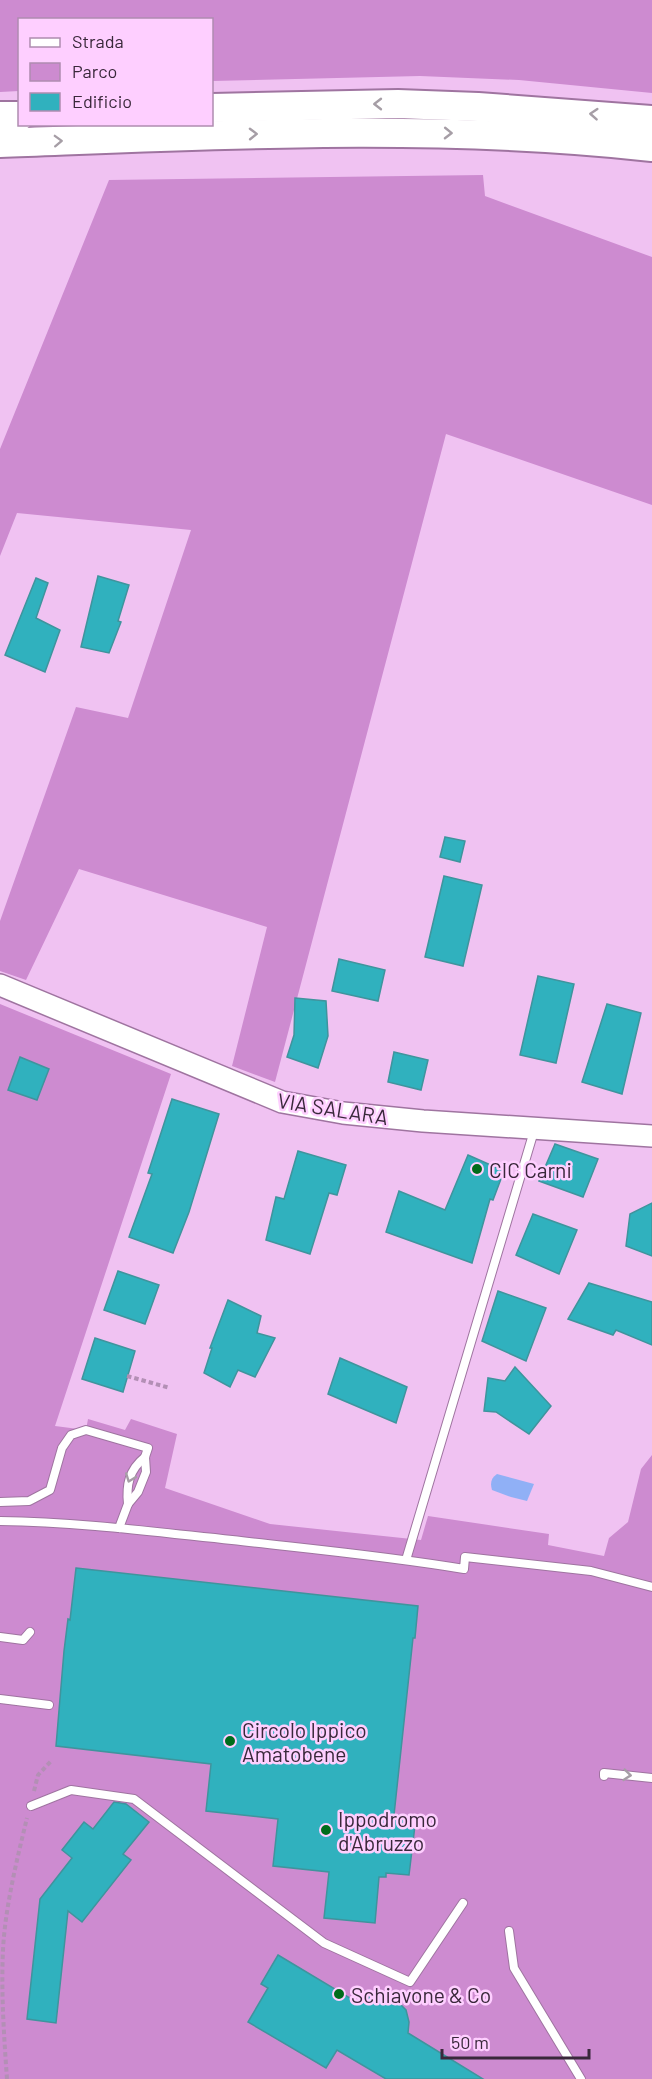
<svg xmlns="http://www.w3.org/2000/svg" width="652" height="2079" font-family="Barlow,sans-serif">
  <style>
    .green { fill: #cd8bd0 }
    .water { fill: #90b0f6 }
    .building { fill: #30b1be; stroke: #3f949d; stroke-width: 1.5 }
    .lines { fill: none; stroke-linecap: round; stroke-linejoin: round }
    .lane-casing { stroke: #9f74a0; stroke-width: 10 }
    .secondary-casing { stroke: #9f74a0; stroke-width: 24 }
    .highway-casing { stroke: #9f74a0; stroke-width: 32 }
    .path { stroke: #b38fb5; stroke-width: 4; stroke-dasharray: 4.5 3; stroke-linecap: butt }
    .lane { stroke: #fff; stroke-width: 8 }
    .secondary { stroke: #fff; stroke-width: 21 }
    .highway { stroke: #fff; stroke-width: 28 }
    .oneway { stroke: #a69ea6 }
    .poi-dot { fill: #006c1b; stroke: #fecfff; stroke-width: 2 }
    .labels { text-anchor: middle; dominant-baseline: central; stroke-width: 5; stroke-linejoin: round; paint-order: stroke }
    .street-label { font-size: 21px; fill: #39283a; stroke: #fecfff }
    .poi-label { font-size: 21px; fill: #39283a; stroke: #fecfff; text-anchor: start }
  </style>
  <rect width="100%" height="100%" fill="#f0c2f2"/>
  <!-- green -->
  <g class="green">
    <path d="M0 0H652V93L519 80 420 76 212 81V20H20L19 91 0 92Z"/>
    <path d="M483 175 485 196 652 257V505L446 434 275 1082 232 1066 267 927 79 869 26 980 0 971V921L76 707 128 718 191 530 17 513 0 556V449L109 180Z"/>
    <path d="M0 1004 171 1074 55 1426 86 1430 88 1419 125 1430 131 1419 177 1434 165 1488 270 1524 421 1540 428 1516 549 1534 548 1545 604 1556 609 1538 628 1522 641 1469 652 1455V2079H0Z"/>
  </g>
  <!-- water -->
  <path class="water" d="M497 1474 534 1484 527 1501 511 1497 492 1490C490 1483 491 1478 497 1474Z"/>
  <!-- building -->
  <g class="building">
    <path d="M98 576 129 585 118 621 121 622 109 653 81 647Z"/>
    <path d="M36 578 48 583 36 618 60 630 45 672 5 655Z"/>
    <path d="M445 837 465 841 460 862 440 857Z"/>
    <path d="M444 876 482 885 463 966 425 957Z"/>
    <path d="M339 959 385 970 378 1001 332 991Z"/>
    <path d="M538 976 574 984 556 1063 520 1055Z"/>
    <path d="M295 998 326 1001 328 1036 318 1068 287 1057 294 1035Z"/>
    <path d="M607 1004 641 1013 622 1094 582 1082Z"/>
    <path d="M394 1052 428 1060 421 1090 388 1082Z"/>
    <path d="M20 1057 49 1069 37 1100 8 1090Z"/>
    <path d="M172 1099 219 1114 189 1212 173 1253 129 1237 152 1174 148 1173Z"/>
    <path d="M555 1144 598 1159 583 1197 539 1181Z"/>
    <path d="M298 1151 346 1165 337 1195 329 1193 310 1254 266 1240 276 1197 284 1199Z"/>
    <path d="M468 1155 504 1171 493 1200 490 1199 472 1263 386 1232 399 1191 445 1210Z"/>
    <path d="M652 1203V1256L626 1246 630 1214Z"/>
    <path d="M533 1214 577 1230 559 1274 516 1255Z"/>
    <path d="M118 1271 159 1285 145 1324 104 1310Z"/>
    <path d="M589 1283 652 1302V1345L616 1330 613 1335 568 1319Z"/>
    <path d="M498 1291 546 1308 526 1361 482 1341Z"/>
    <path d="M228 1300 261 1316 257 1333 275 1338 255 1377 238 1370 230 1387 204 1373 212 1348H210Z"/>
    <path d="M95 1338 135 1351 123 1392 82 1379Z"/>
    <path d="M340 1358 407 1387 396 1423 328 1394Z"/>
    <path d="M515 1367 551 1406 529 1434 496 1412 484 1411 488 1378 505 1381Z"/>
    <path d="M76 1568 418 1606 415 1638H413L394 1815 416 1817 409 1875 386 1873V1877H379L375 1923 324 1918 329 1872 273 1866 278 1819 206 1811 211 1764 56 1746 64 1651 68 1619 70 1620Z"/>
    <path d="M114 1802 126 1804 149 1822 123 1854 131 1860 82 1922 68 1911 56 2023 27 2019 40 1899 72 1858 62 1850 84 1822 93 1829Z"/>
    <path d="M278 1955 358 2003 375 1994H387L393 1997 406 2010 409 2022 408 2033 483 2079H386L337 2050 326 2068 248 2022 268 1988 261 1984Z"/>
  </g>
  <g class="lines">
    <defs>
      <g id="lane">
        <path d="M0 1502 29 1501 50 1490 62 1448 71 1435 86 1430 148 1448 145 1457 146 1472 138 1492 128 1504 119 1528"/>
        <path d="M128 1504C126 1485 129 1470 145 1457"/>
        <path d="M0 1521C78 1522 155 1532 232 1540 310 1549 387 1556 464 1569L465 1557 591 1571 652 1587"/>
        <path d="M406 1560 534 1131"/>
        <path d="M0 1637 23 1640 30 1632"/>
        <path d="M0 1699 49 1705"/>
        <path d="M604 1776V1773L652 1778"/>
        <path d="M31 1806 71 1790 134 1799 324 1943 410 1982 463 1903"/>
        <path d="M509 1931 514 1968 581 2079"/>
      </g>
      <path id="secondary" d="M0 985 282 1102 343 1113 423 1121 652 1136"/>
      <g id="highway">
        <path d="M212 108 398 104 478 107 652 120"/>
        <path d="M0 116H20"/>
        <path d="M0 143C217 135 435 123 652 147"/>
      </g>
    </defs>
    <!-- lane casing -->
    <use href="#lane" class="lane-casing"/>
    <!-- secondary casing -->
    <use href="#secondary" class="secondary-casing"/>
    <!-- highway casing -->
    <use href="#highway" class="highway-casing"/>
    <!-- path -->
    <g class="path">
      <path d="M127 1376 170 1388"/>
      <path d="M34 1791 38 1775 52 1760"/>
      <path d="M398 2000 403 1993"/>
      <path d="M7 2079C4 2036 1 1993 3 1950 5 1908 17 1859 27 1818"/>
    </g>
    <!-- lane -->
    <use href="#lane" class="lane"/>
    <!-- secondary -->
    <use href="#secondary" class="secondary"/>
    <!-- highway -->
    <use href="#highway" class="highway"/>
  </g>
  <!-- one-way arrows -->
  <defs><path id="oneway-chevron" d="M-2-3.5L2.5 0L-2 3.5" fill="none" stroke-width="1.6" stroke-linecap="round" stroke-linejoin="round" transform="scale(1.5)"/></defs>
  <g class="oneway">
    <use href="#oneway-chevron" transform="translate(378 104) rotate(180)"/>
    <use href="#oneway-chevron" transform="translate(594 114) rotate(-176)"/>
    <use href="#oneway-chevron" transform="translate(448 133) rotate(1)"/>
    <use href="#oneway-chevron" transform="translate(253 134) rotate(-1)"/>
    <use href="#oneway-chevron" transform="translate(58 141) rotate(-2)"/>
    <use href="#oneway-chevron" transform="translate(130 1478) rotate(111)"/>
    <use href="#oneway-chevron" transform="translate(627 1775) rotate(6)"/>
  </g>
  <!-- markers -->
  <g class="poi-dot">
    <circle cx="477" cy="1169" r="6"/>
    <circle cx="230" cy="1741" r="6"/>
    <circle cx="326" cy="1830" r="6"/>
    <circle cx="339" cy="1994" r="6"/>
  </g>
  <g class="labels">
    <!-- street labels -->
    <g class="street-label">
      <text transform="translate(333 1108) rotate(9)">VIA SALARA</text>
    </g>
    <!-- poi labels -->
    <g class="poi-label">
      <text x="489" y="1169">CIC Carni</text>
      <text x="242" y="1729">Circolo Ippico<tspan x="242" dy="24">Amatobene</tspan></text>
      <text x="338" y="1818">Ippodromo<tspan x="338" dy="24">d'Abruzzo</tspan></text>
      <text x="351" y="1994">Schiavone &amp; Co</text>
    </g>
  </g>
  <!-- legend -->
  <rect x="18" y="18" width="195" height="108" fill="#fecfff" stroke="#af8cb0" stroke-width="1.5"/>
  <rect x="30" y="38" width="30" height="9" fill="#ffffff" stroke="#af8cb0" stroke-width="1.5"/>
  <text x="72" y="48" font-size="18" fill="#39283a">Strada</text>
  <rect x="30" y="63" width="30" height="18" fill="#cd8bd0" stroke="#af8cb0" stroke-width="1.5"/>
  <text x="72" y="78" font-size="18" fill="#39283a">Parco</text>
  <rect x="30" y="93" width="30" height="18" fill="#30b1be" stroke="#af8cb0" stroke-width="1.5"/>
  <text x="72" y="108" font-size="18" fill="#39283a">Edificio</text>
  <!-- scale -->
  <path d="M442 2049v9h147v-9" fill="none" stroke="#39283a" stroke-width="3"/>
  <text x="451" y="2049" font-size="18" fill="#39283a" stroke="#fecfff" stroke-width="4.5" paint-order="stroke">50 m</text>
</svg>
